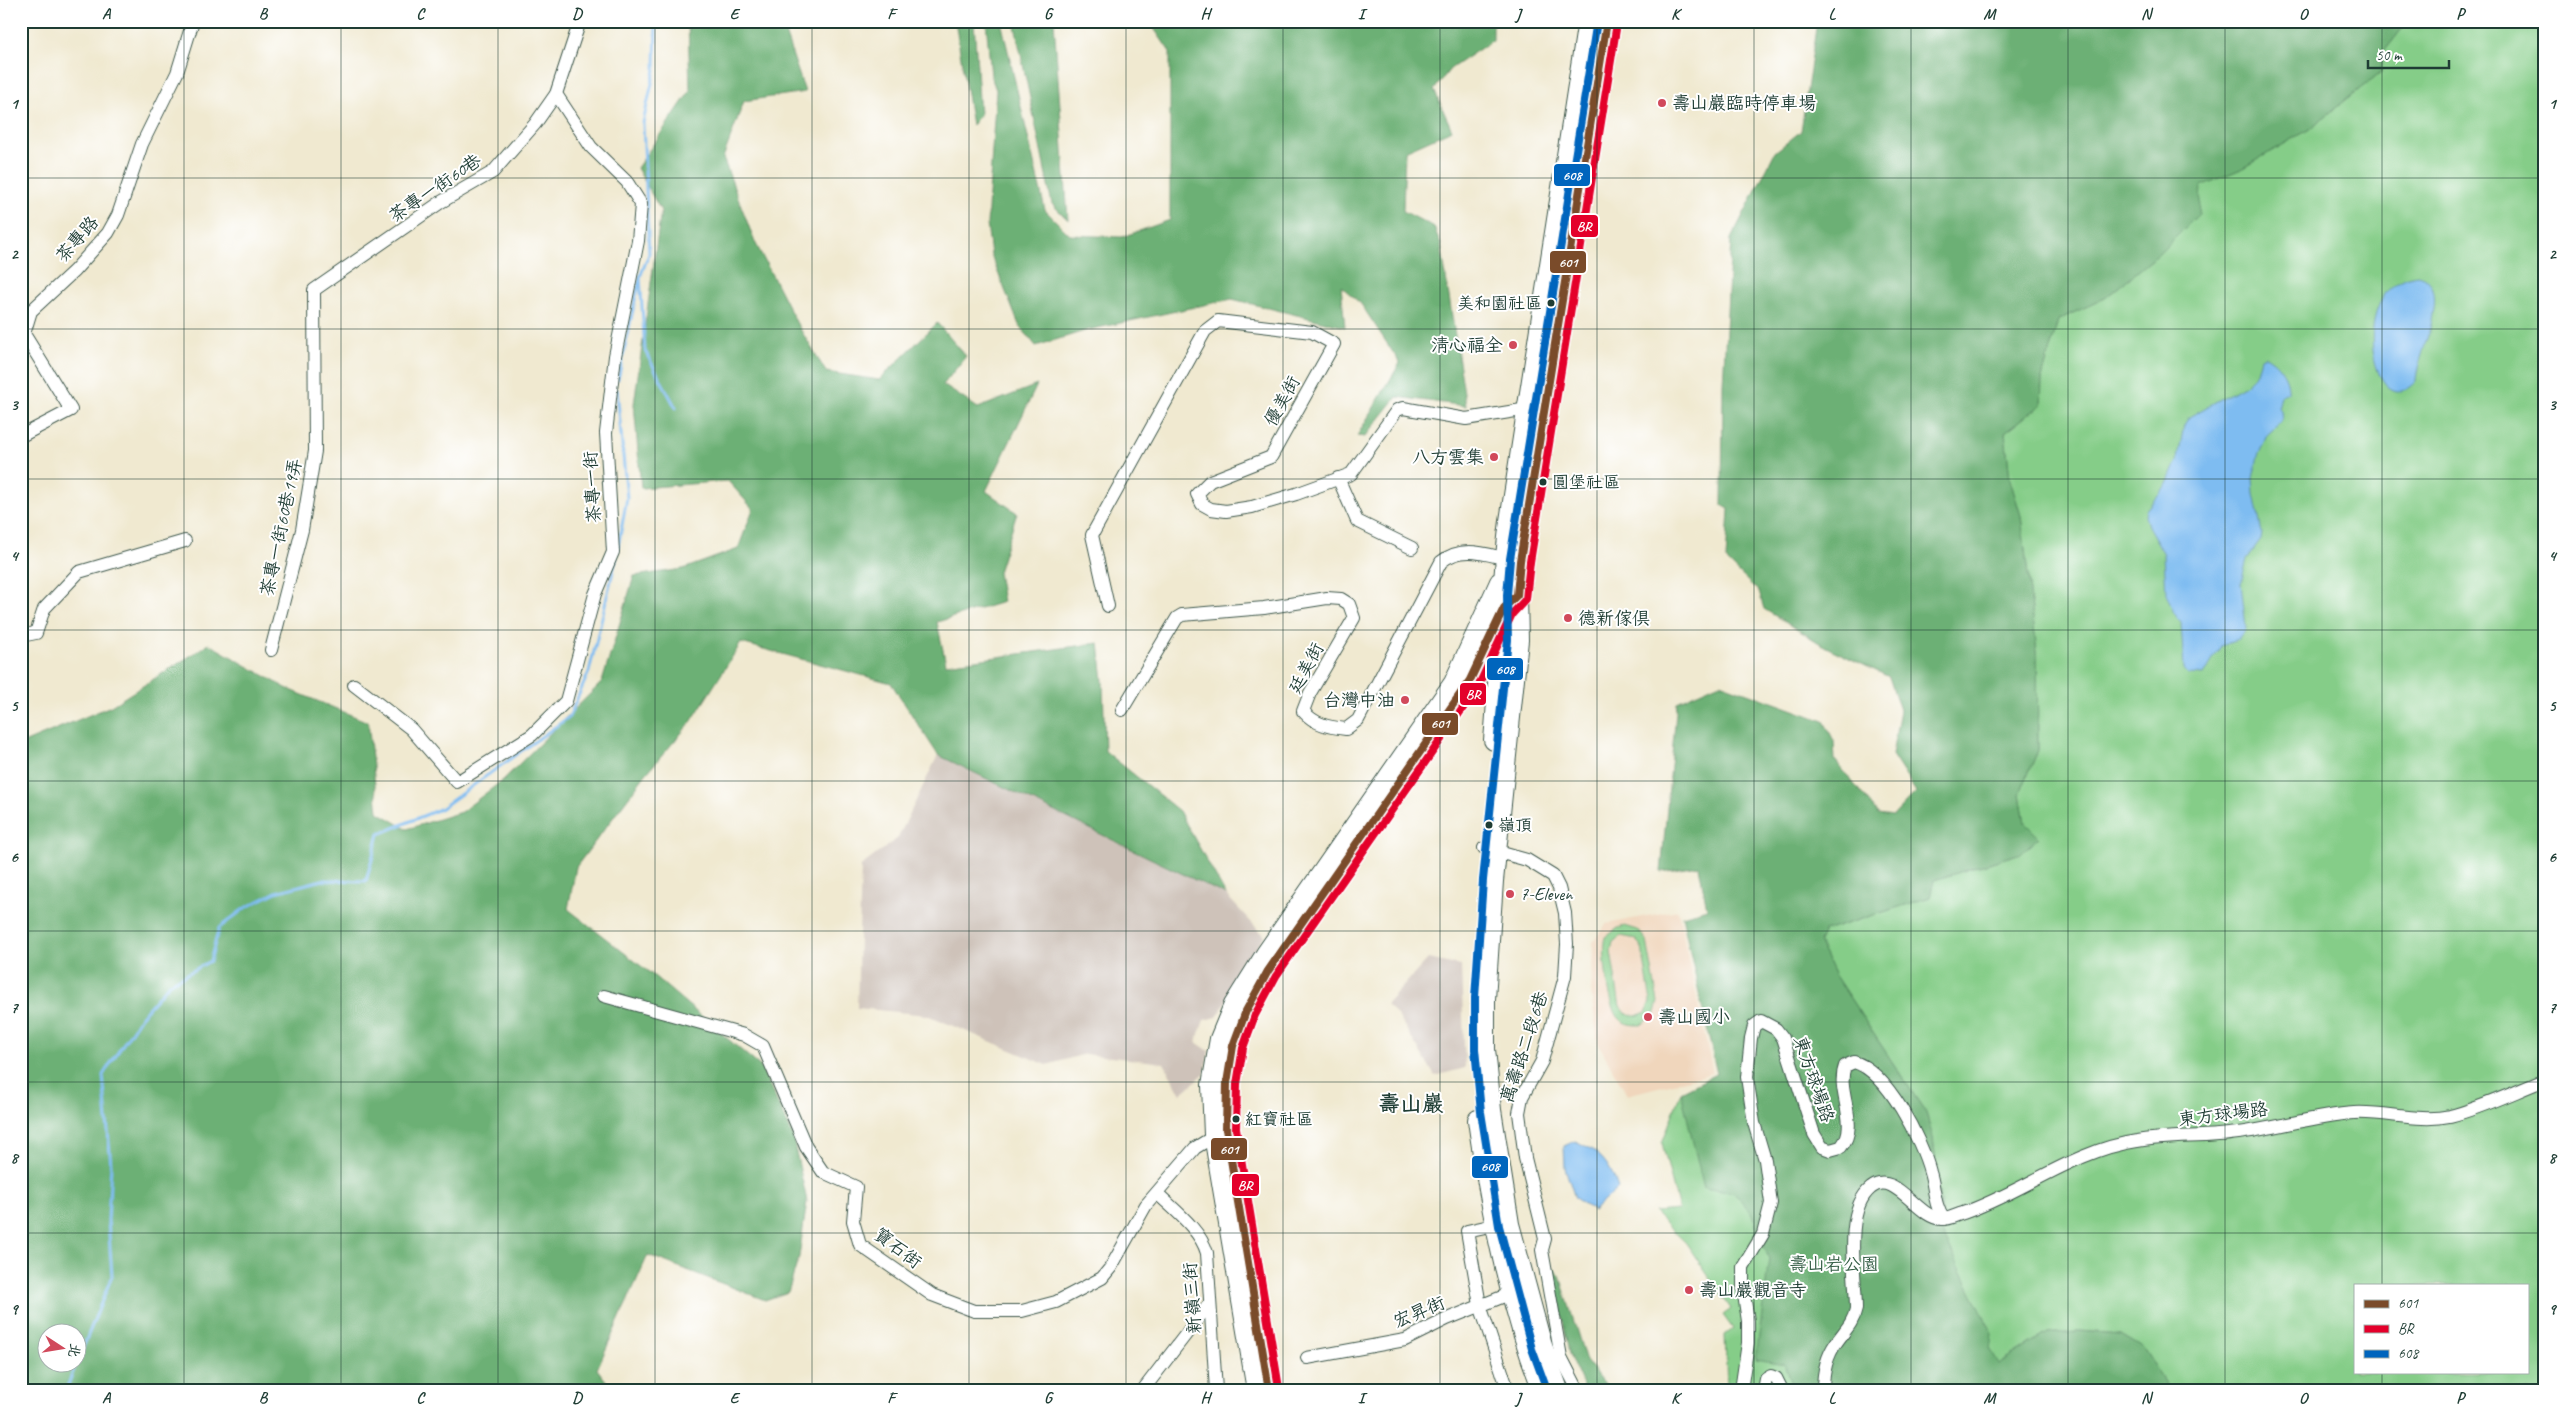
<svg xmlns="http://www.w3.org/2000/svg" width="2566" height="1411" font-family="Caveat,'LXGW WenKai TC',sans-serif">
  <style>
    .built { fill: #f0d6bc }
    .industrial { fill: #cec2b9 }
    .green { fill: #85cd88; stroke: #52855e; fill-rule: evenodd }
    .forest { fill: #6cb074; stroke: #467654; fill-rule: evenodd }
    .water { fill: #7ebcf1; stroke: #4e7c92 }
    .lines { fill: none; stroke-linecap: round; stroke-linejoin: round }
    .stream { stroke: #7ebcf1; stroke-width: 3 }
    .minor-casing { stroke: #3e574b; stroke-width: 14 }
    .primary-casing { stroke: #3e574b; stroke-width: 22 }
    .minor { stroke: #fff; stroke-width: 12 }
    .primary { stroke: #fff; stroke-width: 20 }
    .bus-1-casing { stroke: #fff; stroke-width: 11 }
    .bus-2-casing { stroke: #fff; stroke-width: 11 }
    .bus-3-casing { stroke: #fff; stroke-width: 11 }
    .bus-1 { stroke: #7a4b2a; stroke-width: 8 }
    .bus-2 { stroke: #e4002b; stroke-width: 8 }
    .bus-3 { stroke: #0065bd; stroke-width: 8 }
    .grid { fill: none; stroke: #1f3d34; stroke-width: 1; stroke-opacity: 0.55 }
    .poi-dot { fill: #d1495b; stroke: #fff; stroke-width: 2 }
    .bus-dot { fill: #1f3d34; stroke: #fff; stroke-width: 2 }
    .labels { text-anchor: middle; dominant-baseline: central; stroke-width: 4; stroke-linejoin: round; paint-order: stroke }
    .bus-label { font-size: 17px; fill: #1f3d34; stroke: #fff; text-anchor: start }
    .poi-label { font-size: 18px; fill: #1f3d34; stroke: #fff; text-anchor: start }
    .street-label { font-size: 18px; fill: #1f3d34; stroke: #fff }
    .park-label { font-size: 18px; fill: #386149; stroke: #fff }
    .district-label { font-size: 22px; font-weight: bold; fill: #1f3d34; stroke: #fff }
    .line-badge { stroke: #fff; stroke-width: 2 }
    .badge-label { font-size: 14px; text-anchor: middle; font-weight: bold; fill: #fff }
    .neatline { fill: none; stroke: #1f3d34; stroke-width: 2 }
    .grid-label { font-size: 16px; text-anchor: middle; font-weight: bold; fill: #1f3d34 }
  </style>
  <rect width="100%" height="100%" fill="#fff"/>
  <filter id="ink" filterUnits="userSpaceOnUse"><feTurbulence type="fractalNoise" baseFrequency=".02" numOctaves="2"/><feDisplacementMap in="SourceGraphic" scale="10" xChannelSelector="R" yChannelSelector="G"/><feConvolveMatrix kernelMatrix="1 2 1 2 8 2 1 2 1" color-interpolation-filters="sRGB"/></filter>
  <filter id="wash" filterUnits="userSpaceOnUse"><feTurbulence type="fractalNoise" baseFrequency=".0096" numOctaves="4" result="noise"/><feDisplacementMap in="SourceGraphic" scale="20" xChannelSelector="R" yChannelSelector="G"/><feGaussianBlur stdDeviation="1.12" result="paint"/><feColorMatrix in="noise" values="0 0 0 0 0 0 0 0 0 0 0 0 0 0 0 0 0 1.4 0 .05"/><feComposite in="paint" operator="in"/></filter>
  <g filter="url(#wash)">
    <rect width="100%" height="100%" fill="#f0e9d0"/>
    <!-- built -->
    <path class="built" d="M1678 910 1713 1073 1627 1095 1598 1043 1591 992 1593 942 1606 924Z"/>
    <!-- industrial -->
    <g class="industrial">
      <path d="M938 755 1226 895 1264 936 1217 1017 1204 1020 1196 1042 1209 1051 1205 1073 1181 1094 1164 1063 1085 1054 1047 1065 927 1015 857 1008 861 866 898 838Z"/>
      <path d="M1428 959 1461 966 1465 1068 1435 1076 1398 1016 1386 1005Z"/>
    </g>
    <!-- green -->
    <g class="green">
      <path d="M2408 21H2545V1390H2169L2141 1346 2121 1334 2078 1331 2047 1334 1998 1364 1984 1390H1782L1776 1378 1764 1390H1727L1725 1335 1733 1329 1723 1315 1731 1309 1686 1243 1654 1212 1679 1210 1662 1143 1681 1092 1717 1074 1941 1214 1933 1137 1926 1113 1834 974 1819 942 1824 931 1930 897 1934 880 2021 853 2025 823 2020 794 2038 750 2037 652 2021 516 2010 480 2005 432 2041 405 2042 378 2058 320 2105 298 2160 253 2199 214 2200 186 2241 169 2308 130 2381 72 2383 53ZM2355 1285H2527V1372H2355Z"/>
      <path d="M1625 926 1638 930 1647 941 1658 1002 1654 1016 1641 1025C1633 1025 1625 1025 1619 1018 1609 1007 1601 951 1606 937L1618 928ZM1621 936 1636 939 1642 948 1651 1002 1646 1012 1636 1016 1626 1013 1620 1006 1611 952 1613 942Z"/>
    </g>
    <!-- forest -->
    <g class="forest">
      <path d="M688 21H781L805 92 744 101 723 158 754 240 796 322 826 372 879 380 937 323 966 356 943 385 978 408 1037 385 986 491 1017 513 998 572 1003 602 937 622 946 664 1099 643 1103 681 1105 751 1179 811 1226 895 938 755 891 683 741 643 691 722 646 774 576 867 568 909 654 976 761 1067 792 1134 807 1201 799 1257 788 1292 765 1300 648 1255 597 1369 613 1390H21V744L111 706 209 644 286 688 368 722 378 812 407 829 461 812 503 780 602 682 634 576 683 569 738 549 753 509 728 481 641 488 634 404 661 211 637 168 690 91ZM48 1334H78V1364H48Z"/>
      <path d="M955 21H974L980 115 972 125Z"/>
      <path d="M986 21H1001L1045 210 1070 235 1122 237 1170 220V52L1149 21H1493V40L1450 69 1434 90 1452 130 1405 151 1403 211 1434 227 1441 245 1466 406 1397 397 1365 437 1357 436 1400 363 1361 304 1341 286 1345 327 1232 299 1088 330 1036 346 1019 325 991 255 987 224 996 90 991 76Z"/>
      <path d="M1014 21H1054L1068 220 1052 204Z"/>
      <path d="M1817 21H2408L2383 53 2381 72 2308 130 2241 169 2201 186 2199 214 2160 253 2105 298 2058 320 2042 378 2041 405 2005 432 2010 480 2021 516 2037 652 2038 750 2020 794 2025 823 2039 837 2021 853 1934 880 1930 897 1824 931 1819 942 1834 974 1926 1113 1933 1137 1943 1234 1992 1333 1990 1350 1998 1364 2047 1334 2078 1331 2121 1334 2141 1346 2169 1390H1793L1784 1364 1756 1359 1769 1259 1751 1212 1734 1193 1704 1188 1681 1092 1717 1074 1682 916 1707 909 1699 866 1661 872 1677 702 1720 683 1824 721 1834 741 1835 760 1878 814 1893 816 1916 792 1892 755 1900 710 1889 677 1826 647 1764 609 1759 592 1726 560 1729 509 1722 505 1723 384 1731 239 1775 152 1801 131Z"/>
      <path d="M1553 1268 1560 1276 1586 1361 1609 1390H1585L1569 1354Z"/>
    </g>
    <!-- water -->
    <g class="water">
      <path d="M2417 275C2457 284 2416 356 2416 382 2373 428 2344 286 2417 275Z"/>
      <path d="M2265 356C2278 362 2289 378 2288 392L2281 395 2278 408 2281 411 2282 421 2267 435 2258 456 2253 478 2254 494 2262 533 2261 540 2247 559 2241 583 2246 629 2237 640 2221 646 2204 675 2188 674 2184 669 2181 623 2174 613 2166 594 2164 554 2148 526 2145 516 2146 510 2167 484 2178 458 2184 425 2189 417 2245 385 2257 373 2261 358Z"/>
      <path d="M1575 1141C1600 1152 1609 1162 1618 1188L1593 1211 1575 1198 1565 1168 1564 1146Z"/>
    </g>
    <g class="lines">
      <!-- stream -->
      <g class="stream">
        <path d="M656 21 655 70 643 123 649 254 640 277 645 351 676 408"/>
        <path d="M618 379 640 277"/>
        <path d="M617 390 627 498 618 547"/>
        <path d="M78 1360 112 1276 108 1220 111 1165 103 1075 142 1015 169 984 210 961 219 928 245 908 276 892 322 880 366 881 379 834 440 809 569 717 589 672 616 559"/>
        <path d="M66 1390 76 1364"/>
      </g>
    </g>
  </g>
  <g filter="url(#ink)">
    <g class="lines">
      <defs>
        <g id="minor">
          <path d="M21 436 71 410 24 334 31 311 74 271 108 233 118 215 142 144 177 73 193 21"/>
          <path d="M1338 478 1357 521 1412 548"/>
          <path d="M1108 606 1092 535 1205 331 1218 321 1312 332 1334 344 1271 457 1210 481 1197 494 1202 504 1211 509 1226 511 1252 507 1296 494 1351 474 1397 410 1403 408 1466 419 1528 409"/>
          <path d="M21 636 36 633 44 609 79 572 185 541"/>
          <path d="M271 650 302 530 315 451 314 290 441 202 493 172 535 124 556 94 580 21"/>
          <path d="M354 685 411 729 457 782 532 735 566 701 595 594 613 552 606 433 615 356 638 241 641 204 627 182 591 147 556 94"/>
          <path d="M1122 710 1177 618 1182 615 1264 608 1327 598 1341 599 1349 604 1354 618 1310 693 1303 711C1315 725 1329 727 1346 729L1358 720 1441 562C1463 544 1487 555 1512 560"/>
          <path d="M1484 848 1527 860 1553 876 1559 888 1565 913 1567 944 1565 976 1542 1061 1522 1097 1519 1113 1525 1158 1545 1239 1542 1250 1561 1357 1578 1390"/>
          <path d="M604 996 744 1035 763 1046 806 1147 823 1172 856 1187 853 1221 860 1245 932 1295 974 1311H1022L1056 1302 1102 1278 1111 1267 1146 1205 1195 1148 1226 1129"/>
          <path d="M1157 1193C1174 1210 1200 1229 1207 1253L1216 1390"/>
          <path d="M1494 1225 1467 1231 1480 1305 1508 1390"/>
          <path d="M1307 1358 1405 1340 1447 1319 1512 1293"/>
          <path d="M1143 1390 1210 1303"/>
          <path d="M1741 1390 1748 1343V1321L1743 1288V1267L1763 1234 1771 1203 1765 1160 1754 1123 1747 1077 1751 1038 1754 1026 1761 1021 1776 1029 1783 1038 1814 1134 1822 1147 1830 1150 1841 1147C1861 1124 1835 1092 1845 1066L1854 1062C1887 1071 1922 1141 1930 1172 1935 1188 1934 1206 1944 1219"/>
          <path d="M1764 1390 1766 1379 1771 1376 1776 1378 1782 1390"/>
          <path d="M1823 1390C1823 1373 1826 1357 1836 1343 1844 1331 1853 1324 1856 1309 1856 1277 1843 1210 1871 1188 1895 1168 1918 1220 1943 1219 1949 1219 1956 1215 1963 1213 2022 1193 2074 1150 2137 1141 2170 1135 2204 1138 2238 1133 2277 1128 2314 1116 2354 1113 2386 1111 2418 1123 2450 1116 2482 1108 2514 1092 2545 1080"/>
        </g>
        <g id="primary">
          <path d="M1473 672 1495 671 1500 675"/>
          <path d="M1494 740C1501 667 1500 594 1510 521L1588 21"/>
          <path d="M1478 1120C1491 1212 1509 1303 1543 1390"/>
          <path d="M1257 1390 1214 1135 1212 1085 1220 1039 1234 1005 1266 954 1454 683 1500 582"/>
          <path d="M1558 1390 1542 1346 1509 1224 1491 1110 1485 1049V999L1493 881 1518 640 1517 595 1520 561 1607 21"/>
        </g>
      </defs>
      <!-- minor casing -->
      <use href="#minor" class="minor-casing"/>
      <!-- primary casing -->
      <use href="#primary" class="primary-casing"/>
      <!-- minor -->
      <use href="#minor" class="minor"/>
      <!-- primary -->
      <use href="#primary" class="primary"/>
      <defs>
        <path id="bus-1" d="M1269 1390 1226 1129 1227 1083 1233 1046 1246 1011 1268 971 1470 680 1504 608 1517 595 1520 561 1607 21"/>
        <path id="bus-2" d="M1279 1388 1236 1128 1237 1084 1243 1048 1255 1015 1276 976 1479 685 1512 614 1526 599 1530 562 1617 23"/>
        <path id="bus-3" d="M1547 1390 1532 1349 1499 1226 1481 1112 1475 1049V998L1483 880 1508 640 1507 595 1510 559 1597 21"/>
      </defs>
      <!-- bus-1 casing -->
      <use href="#bus-1" class="bus-1-casing"/>
      <!-- bus-2 casing -->
      <use href="#bus-2" class="bus-2-casing"/>
      <!-- bus-3 casing -->
      <use href="#bus-3" class="bus-3-casing"/>
      <!-- bus-1 -->
      <use href="#bus-1" class="bus-1"/>
      <!-- bus-2 -->
      <use href="#bus-2" class="bus-2"/>
      <!-- bus-3 -->
      <use href="#bus-3" class="bus-3"/>
    </g>
  </g>
  <!-- grid -->
  <path class="grid" d="M184 21V1390M341 21V1390M498 21V1390M655 21V1390M812 21V1390M969 21V1390M1126 21V1390M1283 21V1390M1440 21V1390M1597 21V1390M1754 21V1390M1911 21V1390M2068 21V1390M2225 21V1390M2382 21V1285M21 178H2545M21 329H2545M21 479H2545M21 630H2545M21 781H2545M21 931H2545M21 1082H2545M21 1233H2545M2382 1372V1390"/>
  <!-- markers -->
  <g class="poi-dot">
    <circle cx="1662" cy="103" r="5"/>
    <circle cx="1513" cy="345" r="5"/>
    <circle cx="1494" cy="457" r="5"/>
    <circle cx="1568" cy="618" r="5"/>
    <circle cx="1405" cy="700" r="5"/>
    <circle cx="1510" cy="894" r="5"/>
    <circle cx="1648" cy="1017" r="5"/>
    <circle cx="1689" cy="1290" r="5"/>
  </g>
  <g class="bus-dot">
    <circle cx="1551" cy="303" r="4.5"/>
    <circle cx="1543" cy="482" r="4.5"/>
    <circle cx="1489" cy="825" r="4.5"/>
    <circle cx="1236" cy="1119" r="4.5"/>
  </g>
  <g class="labels">
    <!-- bus labels -->
    <g class="bus-label">
      <text x="1542" y="303" text-anchor="end">美和園社區</text>
      <text x="1552" y="482">圓堡社區</text>
      <text x="1498" y="825">嶺頂</text>
      <text x="1245" y="1119">紅寶社區</text>
    </g>
    <!-- poi labels -->
    <g class="poi-label">
      <text x="1672" y="103">壽山巖臨時停車場</text>
      <text x="1503" y="345" text-anchor="end">清心福全</text>
      <text x="1484" y="457" text-anchor="end">八方雲集</text>
      <text x="1578" y="618">德新傢俱</text>
      <text x="1395" y="700" text-anchor="end">台灣中油</text>
      <text x="1520" y="894">7-Eleven</text>
      <text x="1658" y="1017">壽山國小</text>
      <text x="1699" y="1290">壽山巖觀音寺</text>
    </g>
    <!-- street labels -->
    <g class="street-label">
      <text transform="translate(435 188) rotate(-34)">茶專一街60巷</text>
      <text transform="translate(77 239) rotate(-49)">茶專路</text>
      <text transform="translate(1282 401) rotate(-61)">優美街</text>
      <text transform="translate(592 487) rotate(-93)">茶專一街</text>
      <text transform="translate(281 527) rotate(-78)">茶專一街60巷19弄</text>
      <text transform="translate(1306 668) rotate(-62)">廷美街</text>
      <text transform="translate(1524 1047) rotate(-72)">萬壽路二段6巷</text>
      <text transform="translate(1814 1079) rotate(71)">東方球場路</text>
      <text transform="translate(2223 1114) rotate(-7)">東方球場路</text>
      <text transform="translate(898 1248) rotate(37)">寶石街</text>
      <text transform="translate(1192 1298) rotate(-94)">新嶺三街</text>
      <text transform="translate(1419 1312) rotate(-23)">宏昇街</text>
    </g>
    <!-- park labels -->
    <g class="park-label">
      <text x="1834" y="1264">壽山岩公園</text>
    </g>
    <!-- district labels -->
    <g class="district-label">
      <text x="1411" y="1104">壽山巖</text>
    </g>
  </g>
  <g class="line-badge">
    <rect x="1553" y="163" width="38" height="24" rx="5" fill="#0065bd"/>
    <rect x="1570" y="214" width="29" height="24" rx="5" fill="#e4002b"/>
    <rect x="1549" y="250" width="38" height="24" rx="5" fill="#7a4b2a"/>
    <rect x="1486" y="657" width="38" height="24" rx="5" fill="#0065bd"/>
    <rect x="1459" y="682" width="28" height="24" rx="5" fill="#e4002b"/>
    <rect x="1421" y="712" width="38" height="24" rx="5" fill="#7a4b2a"/>
    <rect x="1210" y="1137" width="38" height="24" rx="5" fill="#7a4b2a"/>
    <rect x="1471" y="1155" width="38" height="24" rx="5" fill="#0065bd"/>
    <rect x="1231" y="1173" width="29" height="24" rx="5" fill="#e4002b"/>
  </g>
  <g class="badge-label">
    <text x="1572" y="180">608</text>
    <text x="1584" y="231">BR</text>
    <text x="1568" y="267">601</text>
    <text x="1505" y="674">608</text>
    <text x="1473" y="699">BR</text>
    <text x="1440" y="728">601</text>
    <text x="1229" y="1154">601</text>
    <text x="1490" y="1171">608</text>
    <text x="1245" y="1190">BR</text>
  </g>
  <!-- margin -->
  <rect width="2566" height="1411" fill="none" stroke="#fff" stroke-width="55"/>
  <!-- legend -->
  <rect x="2354" y="1284" width="175" height="90" fill="#ffffff" stroke="#a5b1ae"/>
  <rect x="2364" y="1300" width="25" height="8" fill="#7a4b2a" stroke="#a5b1ae"/>
  <text x="2398" y="1308" font-size="15" fill="#1f3d34">601</text>
  <rect x="2364" y="1325" width="25" height="8" fill="#e4002b" stroke="#a5b1ae"/>
  <text x="2398" y="1334" font-size="15" fill="#1f3d34">BR</text>
  <rect x="2364" y="1350" width="25" height="8" fill="#0065bd" stroke="#a5b1ae"/>
  <text x="2398" y="1358" font-size="15" fill="#1f3d34">608</text>
  <!-- north arrow -->
  <g transform="translate(62 1348) rotate(102)"><circle r="24" fill="#ffffff" stroke="#a5b1ae"/>
  <path d="M0-4L9 19L0 12L-9 19Z" fill="#d1495b"/>
  <text y="-8" font-size="14" font-weight="bold" text-anchor="middle" fill="#1f3d34">北</text>
  </g>
  <!-- scale -->
  <path d="M2368 60v8h81v-8" fill="none" stroke="#1f3d34" stroke-width="2.5"/>
  <text x="2376" y="60" font-size="15" fill="#1f3d34" stroke="#ffffff" stroke-width="4" paint-order="stroke">50 m</text>
  <rect x="28" y="28" width="2510" height="1356" class="neatline"/>
  <g class="grid-label">
    <text x="106" y="19">A</text>
    <text x="263" y="19">B</text>
    <text x="420" y="19">C</text>
    <text x="577" y="19">D</text>
    <text x="734" y="19">E</text>
    <text x="891" y="19">F</text>
    <text x="1048" y="19">G</text>
    <text x="1205" y="19">H</text>
    <text x="1361" y="19">I</text>
    <text x="1518" y="19">J</text>
    <text x="1675" y="19">K</text>
    <text x="1832" y="19">L</text>
    <text x="1989" y="19">M</text>
    <text x="2146" y="19">N</text>
    <text x="2303" y="19">O</text>
    <text x="2460" y="19">P</text>
    <text x="14" y="109">1</text>
    <text x="2552" y="109">1</text>
    <text x="14" y="259">2</text>
    <text x="2552" y="259">2</text>
    <text x="14" y="410">3</text>
    <text x="2552" y="410">3</text>
    <text x="14" y="561">4</text>
    <text x="2552" y="561">4</text>
    <text x="14" y="711">5</text>
    <text x="2552" y="711">5</text>
    <text x="14" y="862">6</text>
    <text x="2552" y="862">6</text>
    <text x="14" y="1013">7</text>
    <text x="2552" y="1013">7</text>
    <text x="14" y="1163">8</text>
    <text x="2552" y="1163">8</text>
    <text x="14" y="1314">9</text>
    <text x="2552" y="1314">9</text>
    <text x="106" y="1403">A</text>
    <text x="263" y="1403">B</text>
    <text x="420" y="1403">C</text>
    <text x="577" y="1403">D</text>
    <text x="734" y="1403">E</text>
    <text x="891" y="1403">F</text>
    <text x="1048" y="1403">G</text>
    <text x="1205" y="1403">H</text>
    <text x="1361" y="1403">I</text>
    <text x="1518" y="1403">J</text>
    <text x="1675" y="1403">K</text>
    <text x="1832" y="1403">L</text>
    <text x="1989" y="1403">M</text>
    <text x="2146" y="1403">N</text>
    <text x="2303" y="1403">O</text>
    <text x="2460" y="1403">P</text>
  </g>
</svg>
